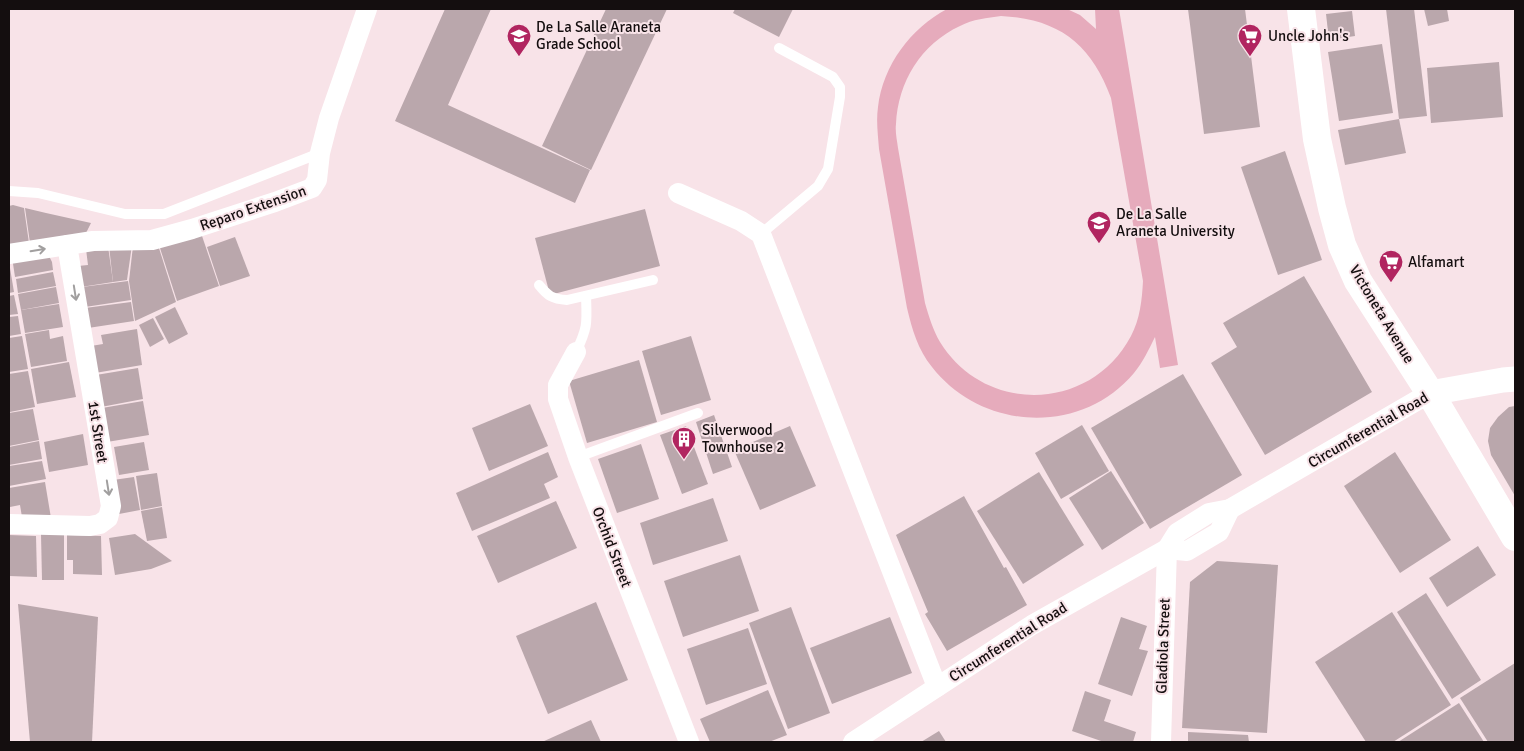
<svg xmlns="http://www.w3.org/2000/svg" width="1524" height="751" font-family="Signika,sans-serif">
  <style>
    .green { fill: #e6abbc; fill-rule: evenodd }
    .building { fill: #baa7ac }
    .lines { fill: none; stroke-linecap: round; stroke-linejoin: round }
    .service { stroke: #fff; stroke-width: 10 }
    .minor { stroke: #fff; stroke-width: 20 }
    .tertiary { stroke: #fff; stroke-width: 25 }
    .secondary { stroke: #fff; stroke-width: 28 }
    .oneway { stroke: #a19f9f }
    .labels { text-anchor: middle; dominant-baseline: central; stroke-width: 4; stroke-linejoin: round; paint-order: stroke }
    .poi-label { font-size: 15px; fill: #140e0f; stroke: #f8e3e8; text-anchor: start }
    .street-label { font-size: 15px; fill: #140e0f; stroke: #f8e3e8 }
  </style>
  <rect width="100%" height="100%" fill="#f8e3e8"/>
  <!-- green -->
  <path class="green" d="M947 9H1067L1080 15 1096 29 1095 9H1119L1178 365 1160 368 1155 337C1149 349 1143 362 1134 373 1081 436 982 431 932 367 918 350 912 329 907 308L879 149C878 135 876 121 878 107 883 65 911 28 947 9ZM1001 16C1059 19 1091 44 1111 98L1143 281C1142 300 1140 319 1131 336 1091 412 985 415 940 342 933 330 929 317 925 303L898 148C897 140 895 132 896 124 898 82 921 44 960 26 973 19 987 18 1001 16Z"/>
  <!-- building -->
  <g class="building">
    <path d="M445 9H491L448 105 590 170 575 203 395 121Z"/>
    <path d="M606 9H667L591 170 542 146Z"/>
    <path d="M735 9H793L779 37 733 13Z"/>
    <path d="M1188 9H1245L1260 127 1204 134Z"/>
    <path d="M1386 9H1414L1427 116 1399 119Z"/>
    <path d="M1424 9H1447L1449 21 1428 26Z"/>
    <path d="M1352 11 1355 36 1329 40 1326 14Z"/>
    <path d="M1382 44 1393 113 1339 121 1328 52Z"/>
    <path d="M1499 62 1503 117 1431 123 1427 68Z"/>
    <path d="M1399 119 1406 153 1345 165 1338 130Z"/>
    <path d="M1285 151 1322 260 1278 275 1241 167Z"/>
    <path d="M13 205 24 208 29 243 9 246V206Z"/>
    <path d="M25 208 46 213 91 223 85 235 30 243Z"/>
    <path d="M645 209 660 266 550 295 535 238Z"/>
    <path d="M201 233 219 286 177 301 159 245Z"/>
    <path d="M235 237 250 276 220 286 207 247Z"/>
    <path d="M132 245 127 280 113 282 109 246Z"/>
    <path d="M158 245 176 302 135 321 129 281 133 246Z"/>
    <path d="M108 246 113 282 81 287 78 266 88 265 86 249Z"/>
    <path d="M49 256 52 262 53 270 15 277 12 257Z"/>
    <path d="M10 268 14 292 9 293V269Z"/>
    <path d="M53 272 56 286 18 293 16 279Z"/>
    <path d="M1304 276 1372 392 1265 455 1211 363 1237 347 1223 323Z"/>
    <path d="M128 281 131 300 85 307 82 287Z"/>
    <path d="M56 287 59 303 21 310 18 294Z"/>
    <path d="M14 295 18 314 9 315V296Z"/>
    <path d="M131 302 134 321 88 328 85 308Z"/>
    <path d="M59 304 63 327 25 333 21 310Z"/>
    <path d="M175 307 188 334 169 344 155 317Z"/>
    <path d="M18 316 21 334 9 336V317Z"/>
    <path d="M153 318 164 339 150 347 139 325Z"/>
    <path d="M137 329 142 365 95 373 91 346 103 344 101 335Z"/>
    <path d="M49 330 50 339 63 336 67 361 31 367 25 334Z"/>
    <path d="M22 336 28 369 9 372V338Z"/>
    <path d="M691 336 711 400 661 415 642 351Z"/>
    <path d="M639 360 657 422 587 443 569 381Z"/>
    <path d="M69 362 76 397 37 404 31 369Z"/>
    <path d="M138 368 143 399 101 407 96 375Z"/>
    <path d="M28 371 35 407 10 412 9 374Z"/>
    <path d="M1183 374 1242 475 1150 529 1091 428Z"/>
    <path d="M143 401 149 435 107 442 102 408Z"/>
    <path d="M530 404 548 446 489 471 472 428Z"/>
    <path d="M1515 406V496L1491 455 1488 441 1490 428 1498 417 1509 407Z"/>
    <path d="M33 409 39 440 9 446V413Z"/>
    <path d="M714 415 732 467 713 474 696 422Z"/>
    <path d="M1082 425 1109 471 1061 499 1035 453Z"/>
    <path d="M686 426 708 484 682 494 660 435Z"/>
    <path d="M790 426 816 486 760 510 734 450Z"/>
    <path d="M83 434 88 465 49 472 44 442Z"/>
    <path d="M39 441 42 459 9 465V447Z"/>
    <path d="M144 442 149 470 119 475 114 447Z"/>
    <path d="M641 444 659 499 617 513 598 459Z"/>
    <path d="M548 452 558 477 544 484 550 498 472 531 456 493Z"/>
    <path d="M1395 452 1451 540 1400 573 1344 486Z"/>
    <path d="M42 461 46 479 9 486V466Z"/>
    <path d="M1111 471 1144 523 1102 550 1069 498Z"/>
    <path d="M1039 472 1084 545 1023 584 977 511Z"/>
    <path d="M157 473 162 506 141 510 136 476Z"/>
    <path d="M134 477 140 510 119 514 113 480Z"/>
    <path d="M45 482 51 518 22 517 20 505 10 507 9 488Z"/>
    <path d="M964 496 1004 568 1006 567 1027 605 947 651 925 614 928 612 896 535Z"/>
    <path d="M713 498 728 541 653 565 640 523Z"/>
    <path d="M556 501 577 548 498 583 477 536Z"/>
    <path d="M162 507 167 538 147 541 141 511Z"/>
    <path d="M41 534H64V580H42Z"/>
    <path d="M135 534 172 561 151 569 115 575 109 538Z"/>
    <path d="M9 535 36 536 37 577 9 576Z"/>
    <path d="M67 535 101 536 102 575 73 574V560H67Z"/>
    <path d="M1478 546 1496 575 1447 607 1429 578Z"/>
    <path d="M740 555 759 611 683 637 664 581Z"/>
    <path d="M1217 561 1278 565 1267 733 1182 728 1190 582Z"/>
    <path d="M1426 593 1481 680 1452 699 1397 612Z"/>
    <path d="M596 602 628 680 548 714 516 636Z"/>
    <path d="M18 604 98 617 92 742H30Z"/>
    <path d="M791 607 830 713 788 729 749 623Z"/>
    <path d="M1392 612 1451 705 1393 742H1366L1315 662Z"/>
    <path d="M890 617 912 673 832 704 810 648Z"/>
    <path d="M1121 617 1147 626 1139 649 1148 651 1132 696 1098 684Z"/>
    <path d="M748 628 767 684 706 705 687 649Z"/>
    <path d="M1515 663V742H1488L1460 698Z"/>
    <path d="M768 690 787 735 769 742H710L700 719Z"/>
    <path d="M1085 691 1111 700 1104 721 1136 732 1133 742H1104L1072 731Z"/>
    <path d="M1459 703 1484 742H1398Z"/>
    <path d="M591 720 601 742H542Z"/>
    <path d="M939 731 946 742H921Z"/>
    <path d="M1188 732 1248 735 1249 742H1188Z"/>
  </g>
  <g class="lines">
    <!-- service -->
    <g class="service">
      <path d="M9 191 38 193 125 214H164L320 153"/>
      <path d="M761 234 818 186 828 169 840 97V87L833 77 779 48"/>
      <path d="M539 285C548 296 552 299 567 300L653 280"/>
      <path d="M576 352C588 327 587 323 586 296"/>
      <path d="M578 457 698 413"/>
    </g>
    <!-- minor -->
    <g class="minor">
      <path d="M678 193 741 221 761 234 937 687"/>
      <path d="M9 254 93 241 152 240 192 229 275 202 312 188 317 180 320 153 329 118 367 9"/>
      <path d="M576 352 558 385V399L578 457 689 742"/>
      <path d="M9 524 90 526 100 524 108 518 111 506 67 245"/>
      <path d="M853 742 1032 625 1167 549 1187 551 1219 532 1230 509"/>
      <path d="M1161 742 1167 549 1177 533 1209 513 1230 509 1430 393"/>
    </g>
    <!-- tertiary -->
    <path class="tertiary" d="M1430 393 1503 380 1515 379"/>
    <!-- secondary -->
    <path class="secondary" d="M1301 9 1317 139 1332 208 1342 245 1358 281 1430 393 1515 537"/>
  </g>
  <!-- one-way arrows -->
  <defs><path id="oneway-shaft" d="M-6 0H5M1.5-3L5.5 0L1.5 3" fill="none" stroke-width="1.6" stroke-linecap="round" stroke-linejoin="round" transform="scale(1.25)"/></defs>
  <g class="oneway">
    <use href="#oneway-shaft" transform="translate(38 250) rotate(-9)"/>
    <use href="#oneway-shaft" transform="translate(75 293) rotate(81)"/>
    <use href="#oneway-shaft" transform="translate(108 488) rotate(81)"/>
  </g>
  <!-- icons -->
  <defs>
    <symbol id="school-pin" viewBox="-11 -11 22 30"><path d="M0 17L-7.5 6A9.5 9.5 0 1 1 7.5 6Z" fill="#b12560" stroke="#f8e3e8"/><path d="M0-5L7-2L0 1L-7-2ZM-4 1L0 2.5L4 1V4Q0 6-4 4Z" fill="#fff"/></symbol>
    <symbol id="supermarket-pin" viewBox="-11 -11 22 30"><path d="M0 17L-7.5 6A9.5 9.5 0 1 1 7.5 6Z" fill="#b12560" stroke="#f8e3e8"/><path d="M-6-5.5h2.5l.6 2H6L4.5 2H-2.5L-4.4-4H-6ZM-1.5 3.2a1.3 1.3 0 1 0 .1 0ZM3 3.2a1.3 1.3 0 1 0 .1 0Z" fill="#fff"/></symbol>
    <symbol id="university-pin" viewBox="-11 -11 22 30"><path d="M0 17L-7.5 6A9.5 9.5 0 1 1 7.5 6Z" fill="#b12560" stroke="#f8e3e8"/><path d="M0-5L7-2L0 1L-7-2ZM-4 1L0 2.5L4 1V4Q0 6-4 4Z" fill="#fff"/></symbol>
    <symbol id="building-pin" viewBox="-11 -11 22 30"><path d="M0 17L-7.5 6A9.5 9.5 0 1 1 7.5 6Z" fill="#b12560" stroke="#f8e3e8"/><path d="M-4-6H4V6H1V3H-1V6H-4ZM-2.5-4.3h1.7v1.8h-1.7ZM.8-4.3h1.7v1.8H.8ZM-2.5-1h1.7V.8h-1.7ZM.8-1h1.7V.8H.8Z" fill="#fff"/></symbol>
  </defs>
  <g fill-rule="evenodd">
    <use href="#school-pin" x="505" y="22" width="28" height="38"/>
    <use href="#supermarket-pin" x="1236" y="22" width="28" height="38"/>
    <use href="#university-pin" x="1085" y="209" width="28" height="38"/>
    <use href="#supermarket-pin" x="1377" y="248" width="28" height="38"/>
    <use href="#building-pin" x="670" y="425" width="28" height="38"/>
  </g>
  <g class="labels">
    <!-- poi labels -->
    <g class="poi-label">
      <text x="536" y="27">De La Salle Araneta<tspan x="536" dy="17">Grade School</tspan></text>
      <text x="1268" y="36">Uncle John's</text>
      <text x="1116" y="214">De La Salle<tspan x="1116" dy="17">Araneta University</tspan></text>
      <text x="1408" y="262">Alfamart</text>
      <text x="702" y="430">Silverwood<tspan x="702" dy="17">Townhouse 2</tspan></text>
    </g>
    <!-- street labels -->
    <g class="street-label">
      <text transform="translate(253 208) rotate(-19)">Reparo Extension</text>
      <text transform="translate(1382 314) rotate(59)">Victoneta Avenue</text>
      <text transform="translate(1368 430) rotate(-30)">Circumferential Road</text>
      <text transform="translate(98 432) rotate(81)">1st Street</text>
      <text transform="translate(612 547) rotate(69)">Orchid Street</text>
      <text transform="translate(1008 642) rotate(-32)">Circumferential Road</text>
      <text transform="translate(1163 646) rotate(-88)">Gladiola Street</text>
    </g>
  </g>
  <!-- border -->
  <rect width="1524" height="751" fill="none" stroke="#140e0f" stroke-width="20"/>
</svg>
